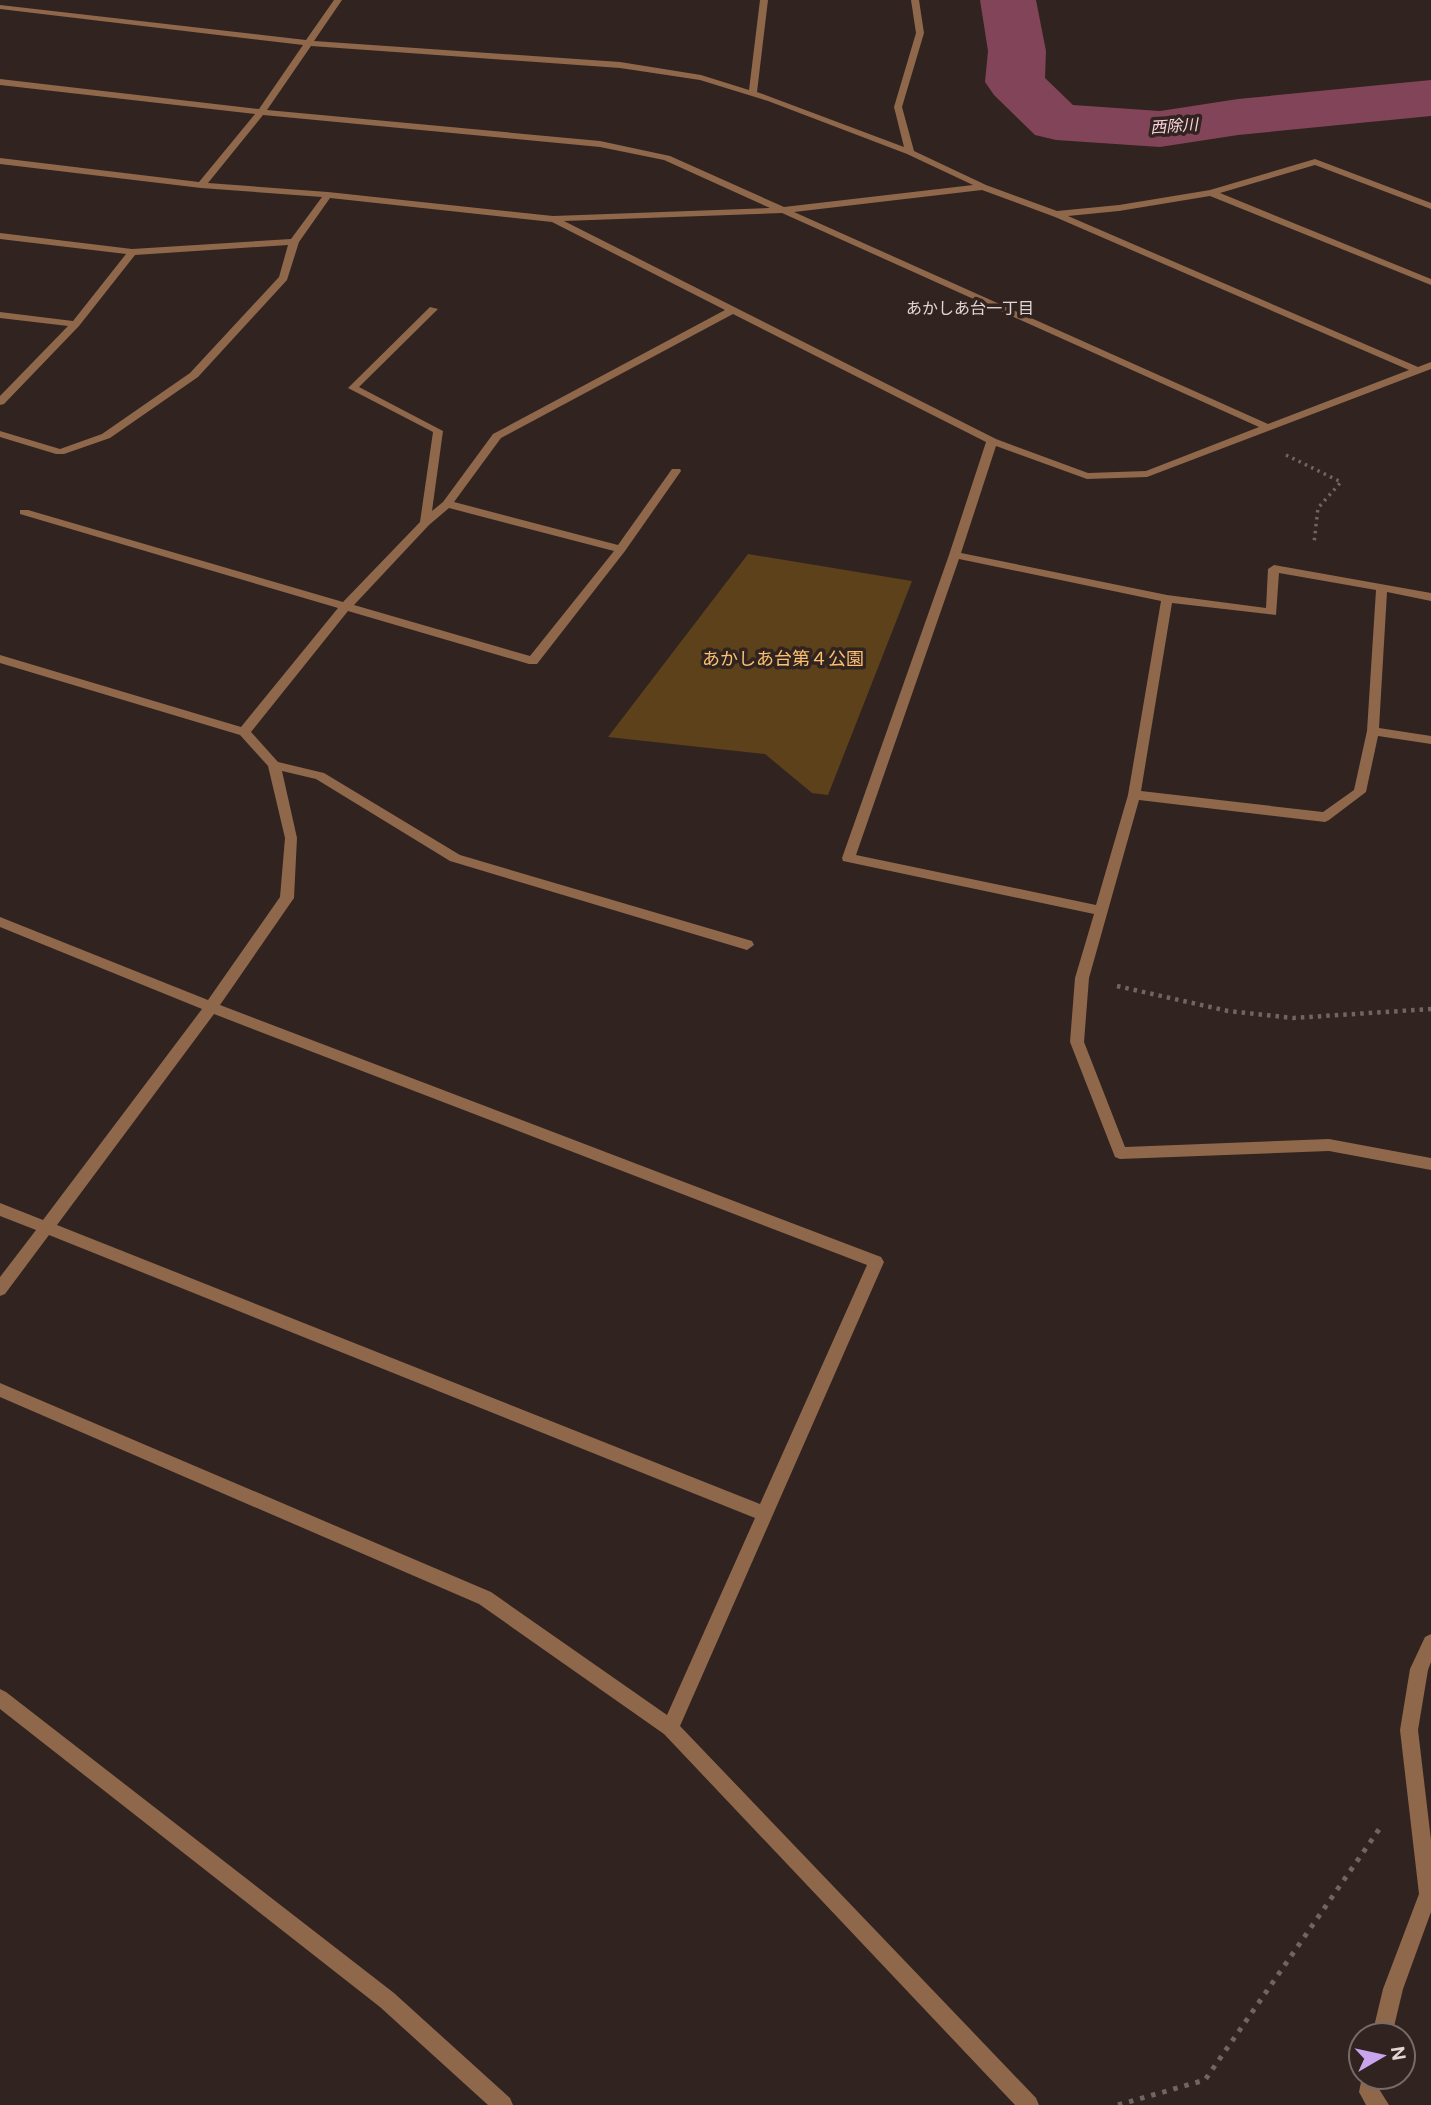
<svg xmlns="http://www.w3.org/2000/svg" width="1431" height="2105" font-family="'DM Sans','Noto Sans JP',sans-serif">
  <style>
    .green { fill: #5c411b }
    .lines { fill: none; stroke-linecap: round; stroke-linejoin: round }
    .river { fill: #824458; fill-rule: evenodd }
    .path-far2 { stroke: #716561; stroke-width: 3.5; stroke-dasharray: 2.5 4.5; stroke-linecap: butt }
    .path-far1 { stroke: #716561; stroke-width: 4.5; stroke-dasharray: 3.5 5; stroke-linecap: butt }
    .path { stroke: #716561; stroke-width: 5; stroke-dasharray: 4.5 7; stroke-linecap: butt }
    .minor { fill: #8f674b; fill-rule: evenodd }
    .labels { text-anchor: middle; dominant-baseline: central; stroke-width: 7; stroke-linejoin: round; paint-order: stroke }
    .far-water-label { font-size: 16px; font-style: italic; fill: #fbd3dd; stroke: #31231f }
    .far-neighbourhood-label { font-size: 16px; fill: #e0d6d3; stroke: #31231f }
    .park-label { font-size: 18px; fill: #fbc071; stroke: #31231f }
  </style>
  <rect width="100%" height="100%" fill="#31231f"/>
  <!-- green -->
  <path class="green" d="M748 554 912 581 828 795 812 793 765 754 608 737Z"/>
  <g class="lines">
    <!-- river -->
    <path class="river" d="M980 0H1036L1046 51 1045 78 1073 105 1160 111 1238 99 1431 80V116L1238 135 1160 147 1056 140 1035 135 994 95 985 82 988 51Z"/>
    <!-- path-far2 -->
    <path class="path-far2" d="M1286 455 1341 482 1318 508 1314 543"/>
    <!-- path-far1 -->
    <path class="path-far1" d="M1117 986 1228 1011 1293 1018 1431 1009"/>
    <!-- path -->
    <path class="path" d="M1118 2105 1205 2080 1380 1828"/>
    <!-- minor -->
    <g class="minor">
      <path d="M334 0H342L314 41 620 62 701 75 749 90 760 0H768L757 92 904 147 894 107 916 33 911 0H919L924 33 902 107 914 151 986 185 1057 211 1119 205 1210 190 1315 159 1431 203V209L1315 165 1220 193 1431 279V285L1210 196 1119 211 1068 216 1418 367 1431 362V369L1147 477 1087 479 996 446 961 553 1167 595 1266 608 1268 569 1274 565 1431 593V601L1387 592 1379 728 1431 736V744L1378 736 1366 792 1329 820 1325 822 1139 800 1089 978 1084 1042 1125 1147 1329 1139 1431 1158V1170L1329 1151 1120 1159 1115 1157 1070 1042 1075 978 1094 914 843 861 842 858 949 555 986 442 733 314 501 438 454 502 618 545 672 469H680L681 471 625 551 537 664H529L348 611 251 732 278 762 324 773 460 855 752 941 754 945 747 950 450 861 316 779 282 771 297 838 294 898 220 1005 881 1257 884 1262 680 1726 1036 2098 1039 2105H1015L664 1734 479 1604 0 1397V1383L491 1592 667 1715 755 1518 49 1235 5 1294 0 1296V1277L36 1230 0 1216V1203L43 1220 202 1009 0 927V917L208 1000 280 897 285 838 268 766 240 735 0 663V655L241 727 338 608 20 514V510H28L343 602 420 522 433 432 348 388 430 307 438 309 359 387 443 431 432 511 443 502 493 434 725 310 552 222 330 198 299 242 287 280 198 377 110 438 64 454H56L0 437V431L60 449 102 434 190 373 279 277 288 245 135 255 79 326 4 404 0 405V396L68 326 0 318V312L73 321 126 254 0 239V233L132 249 291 239 322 197 201 188 0 164V158L199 182 255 114 0 85V79L259 109 303 45 0 9V5L306 40ZM311 46 620 68 700 80 768 101 907 154 973 185 784 207 670 156 600 141 267 110ZM263 115 600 147 664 160 770 208 553 216 328 192 208 183ZM982 190 1055 217 1409 370 1268 424 794 212ZM782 213 1259 427 1146 471 1088 473 996 439 564 221ZM449 508 614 551 530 656 354 605 429 525ZM959 559 1161 601 1128 795 1096 905 856 855ZM1279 573 1376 590 1367 731 1354 790 1323 812 1141 791 1172 603 1276 615ZM214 1014 867 1265 760 1504 57 1225Z"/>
      <path d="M1431 1634V1662L1428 1670 1418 1730 1431 1840V1912L1403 1989 1392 2035H1372L1383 1989 1419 1894 1400 1730 1410 1669 1425 1637Z"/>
      <path d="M0 1689 6 1692 394 1993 510 2098 513 2105H488L380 2007 0 1709Z"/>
      <path d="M1362 2077H1382L1379 2089 1389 2105H1366L1359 2092Z"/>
    </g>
  </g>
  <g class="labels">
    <!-- far-water labels -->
    <g class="far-water-label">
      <text transform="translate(1174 126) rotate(-4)">西除川</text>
    </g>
    <!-- far-neighbourhood labels -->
    <g class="far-neighbourhood-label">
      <text x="970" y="308">あかしあ台一丁目</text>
    </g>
    <!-- park labels -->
    <g class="park-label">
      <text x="783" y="659">あかしあ台第４公園</text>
    </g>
  </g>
  <!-- north arrow -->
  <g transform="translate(1382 2056) rotate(81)"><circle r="33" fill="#31231f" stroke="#776b67" stroke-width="2"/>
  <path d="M0-5L12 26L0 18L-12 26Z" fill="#c9a5ee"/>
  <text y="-10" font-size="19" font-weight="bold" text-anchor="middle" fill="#e0d6d3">N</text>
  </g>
</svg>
